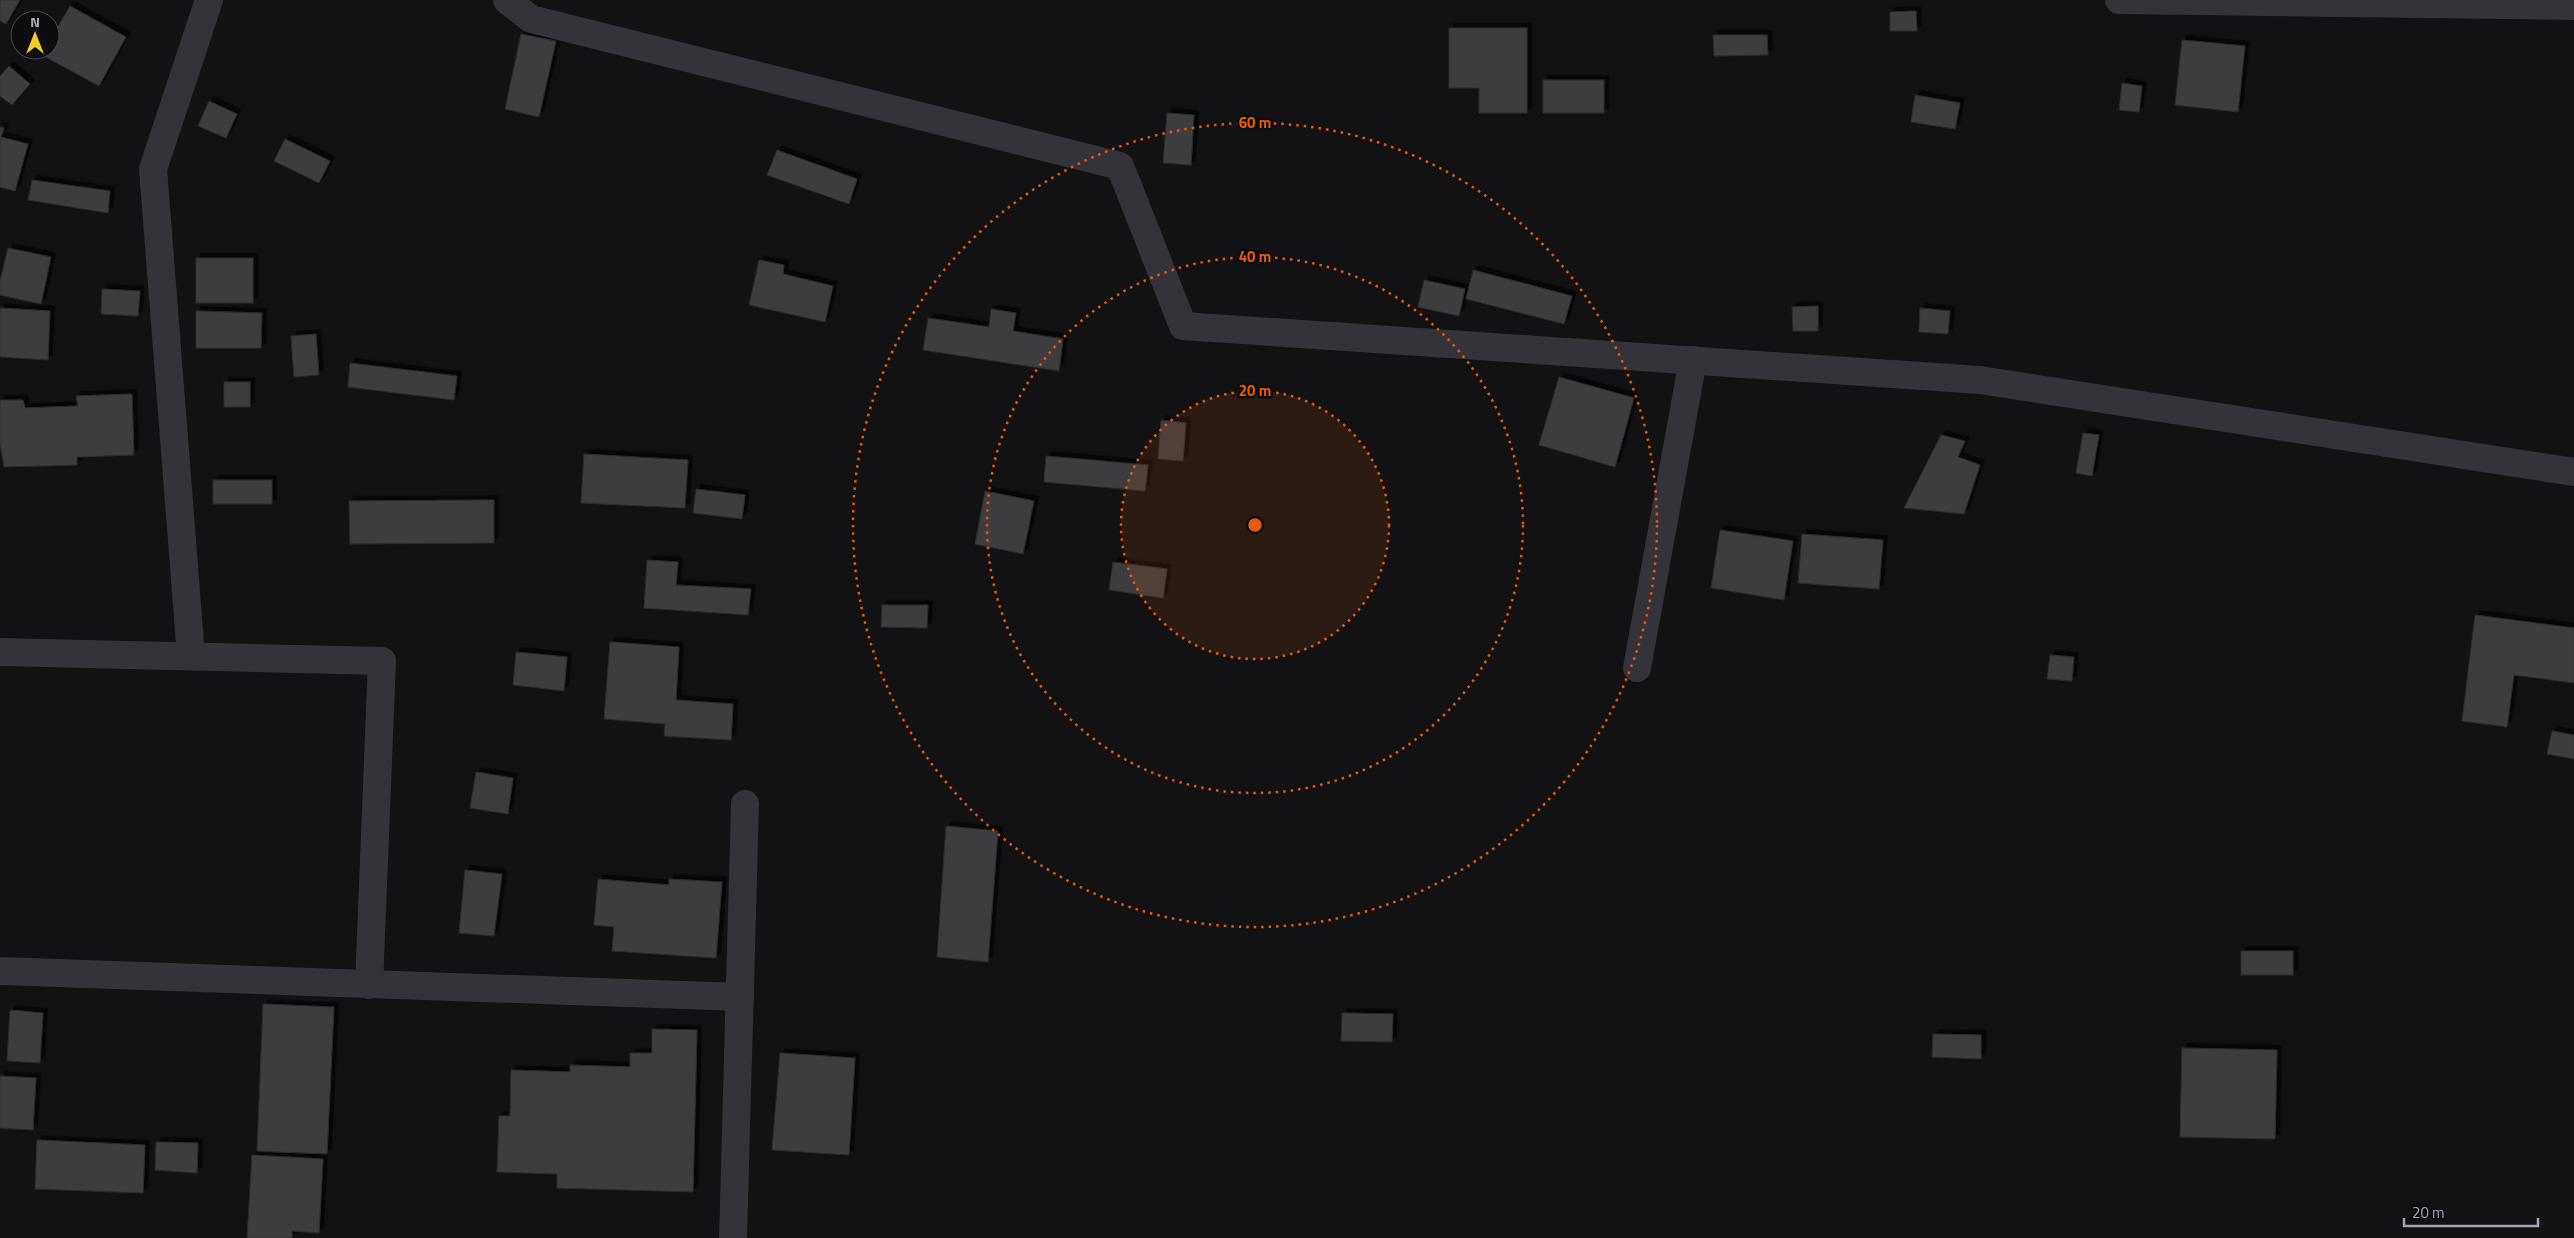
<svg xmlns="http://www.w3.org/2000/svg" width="2574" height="1238" font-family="'Titillium Web',sans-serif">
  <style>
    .building { fill: #3c3c41; stroke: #2c2c30; filter: url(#shadow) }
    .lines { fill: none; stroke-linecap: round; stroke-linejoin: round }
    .street { stroke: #333339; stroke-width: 28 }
    .ring { fill: none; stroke: #e8590c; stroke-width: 2.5; stroke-dasharray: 2.5 5 }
    .centre { fill: #e8590c; stroke: #0d0d0f; stroke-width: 2.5 }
    .ring-label { font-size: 15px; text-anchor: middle; font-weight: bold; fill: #e8590c; stroke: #0d0d0f; stroke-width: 5; stroke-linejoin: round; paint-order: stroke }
  </style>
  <defs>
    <filter id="shadow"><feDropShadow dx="4.5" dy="-4.5" stdDeviation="0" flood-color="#0009"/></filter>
  </defs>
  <rect width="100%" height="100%" fill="#121214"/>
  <!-- building -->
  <g class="building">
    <path d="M0 0H20L6 24 0 21Z"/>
    <path d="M70 6 126 37 99 86 42 55 45 50H50V40Z"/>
    <path d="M1916 11 1917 31H1890V12Z"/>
    <path d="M1449 28H1527V113H1479V88H1449Z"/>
    <path d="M521 34 556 41 539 117 505 109Z"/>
    <path d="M1713 35H1767L1768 55 1714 56Z"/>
    <path d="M2182 40 2245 46 2238 112 2175 105Z"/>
    <path d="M9 66 30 84 12 105 0 96V76Z"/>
    <rect x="1543" y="80" width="61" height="33"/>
    <path d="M2122 83 2142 86 2139 112 2119 110Z"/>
    <path d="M1915 95 1960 103 1955 129 1911 122Z"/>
    <path d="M209 101 237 114 226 138 198 126Z"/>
    <path d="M1167 113 1194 115 1191 165 1163 163Z"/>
    <path d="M0 127 4 128 1 137 28 144 15 191 0 187Z"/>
    <path d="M285 139 330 161 319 183 274 161Z"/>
    <path d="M777 150 857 179 849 204 767 175Z"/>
    <path d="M32 180 110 191 108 213 28 200Z"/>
    <path d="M8 248 51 257 41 304 0 295V281Z"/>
    <rect x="196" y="258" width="57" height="45"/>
    <path d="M759 260 784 265 783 274 833 286 825 322 749 305Z"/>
    <path d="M1473 270 1572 296 1564 324 1466 299Z"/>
    <path d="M1424 280 1465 289 1459 316 1418 307Z"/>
    <path d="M102 289 140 291 138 316 101 314Z"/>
    <path d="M1818 306V331H1793L1792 307Z"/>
    <path d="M0 308 50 311 48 360 0 357Z"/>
    <path d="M1920 308 1950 311 1948 334 1919 332Z"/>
    <path d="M991 309 1016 313 1013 331 1063 339 1059 371 923 350 928 318 989 327Z"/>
    <path d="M196 311 262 313 261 348H196Z"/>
    <path d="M316 334 319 375 294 377 291 336Z"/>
    <path d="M350 363 457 376 454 400 348 387Z"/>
    <path d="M1559 377 1634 398 1615 467 1539 445Z"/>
    <rect x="224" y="382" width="26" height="25"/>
    <path d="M132 394 134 455 77 457V465L4 467 0 444V400H23L25 408 78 406 76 396Z"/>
    <path d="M1161 420 1186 423 1183 461 1158 459Z"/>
    <path d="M2083 433 2099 435 2092 476 2076 473Z"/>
    <path d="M1941 435 1965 441 1958 457 1980 465 1964 514 1904 508Z"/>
    <path d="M584 454 688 460 685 508 581 503Z"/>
    <path d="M1046 456 1148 465 1145 491 1044 482Z"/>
    <rect x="213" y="480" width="59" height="24"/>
    <path d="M696 489 745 495 742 519 693 513Z"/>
    <path d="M985 491 1034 501 1023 554 975 544Z"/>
    <path d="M494 500V543L350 544 349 501Z"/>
    <path d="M1720 530 1793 541 1784 600 1711 588Z"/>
    <path d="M1802 534 1883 540 1879 589 1798 583Z"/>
    <path d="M647 560 678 562 676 585 751 589 748 615 644 608Z"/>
    <path d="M1113 562 1167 569 1163 598 1109 590Z"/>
    <path d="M882 605H928L927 628 881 627Z"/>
    <path d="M2475 615 2574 628V683L2514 675 2507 727 2462 721Z"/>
    <path d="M610 642 679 647 676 700 733 704 731 740 664 736 665 724 604 719Z"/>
    <path d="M516 652 567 657 564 691 513 685Z"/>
    <path d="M2050 655 2074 657 2072 681 2047 679Z"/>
    <path d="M2552 731 2574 735V759L2547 754Z"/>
    <path d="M476 772 513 778 508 814 470 808Z"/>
    <path d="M946 826 998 831 988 962 937 957Z"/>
    <path d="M465 870 502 874 494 936 459 933Z"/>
    <path d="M598 879 669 885V879L722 882 716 958 612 951 614 927 594 925Z"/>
    <rect x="2241" y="951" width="52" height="24"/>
    <path d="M263 1004 334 1007 327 1154 257 1151Z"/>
    <path d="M10 1010 43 1013 40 1063 7 1061Z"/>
    <path d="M1342 1013 1393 1014 1392 1042 1341 1041Z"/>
    <path d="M652 1029 697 1030 693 1192 557 1188V1174L497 1172 499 1116H510L511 1070 570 1072V1065L630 1067V1053H652Z"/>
    <path d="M1933 1034 1981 1035V1059L1932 1057Z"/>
    <path d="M2182 1048 2277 1050 2275 1139 2180 1137Z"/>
    <path d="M780 1053 855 1058 849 1155 772 1150Z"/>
    <path d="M0 1076 36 1078 33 1130 0 1128Z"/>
    <path d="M37 1140 145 1145 143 1193 35 1189Z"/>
    <path d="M156 1142 198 1143 197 1173 155 1170Z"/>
    <path d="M252 1155 323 1159 319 1233 292 1231V1238H247Z"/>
  </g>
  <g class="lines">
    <!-- street -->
    <g class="street">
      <path d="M507 0 531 19 1120 166 1183 326 1980 380 2574 472"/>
      <path d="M2119 0 2574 6"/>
      <path d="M0 652 382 661 369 985"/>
      <path d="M191 656 153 169 209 0"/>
      <path d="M1637 668 1693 360"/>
      <path d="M0 971 740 997"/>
      <path d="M733 1238 745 804"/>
    </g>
  </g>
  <!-- distance rings -->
  <circle cx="1255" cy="525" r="134" fill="#e8590c" fill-opacity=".12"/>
  <g class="ring">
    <circle cx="1255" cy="525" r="134"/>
    <circle cx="1255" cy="525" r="268"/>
    <circle cx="1255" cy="525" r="402"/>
  </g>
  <circle cx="1255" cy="525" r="8" class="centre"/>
  <g class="ring-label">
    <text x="1255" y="128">60 m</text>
    <text x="1255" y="262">40 m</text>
    <text x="1255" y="396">20 m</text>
  </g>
  <!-- north arrow -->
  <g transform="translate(35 35)"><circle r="24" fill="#0d0d0f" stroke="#494a51"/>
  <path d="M0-4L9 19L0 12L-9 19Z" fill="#f5cd29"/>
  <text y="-8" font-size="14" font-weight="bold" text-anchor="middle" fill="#a3a6b4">N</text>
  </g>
  <!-- scale -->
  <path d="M2404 1218v8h134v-8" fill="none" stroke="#a3a6b4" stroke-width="2.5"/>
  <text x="2412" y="1218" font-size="15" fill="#a3a6b4" stroke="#0d0d0f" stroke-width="4" paint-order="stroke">20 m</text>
</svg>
